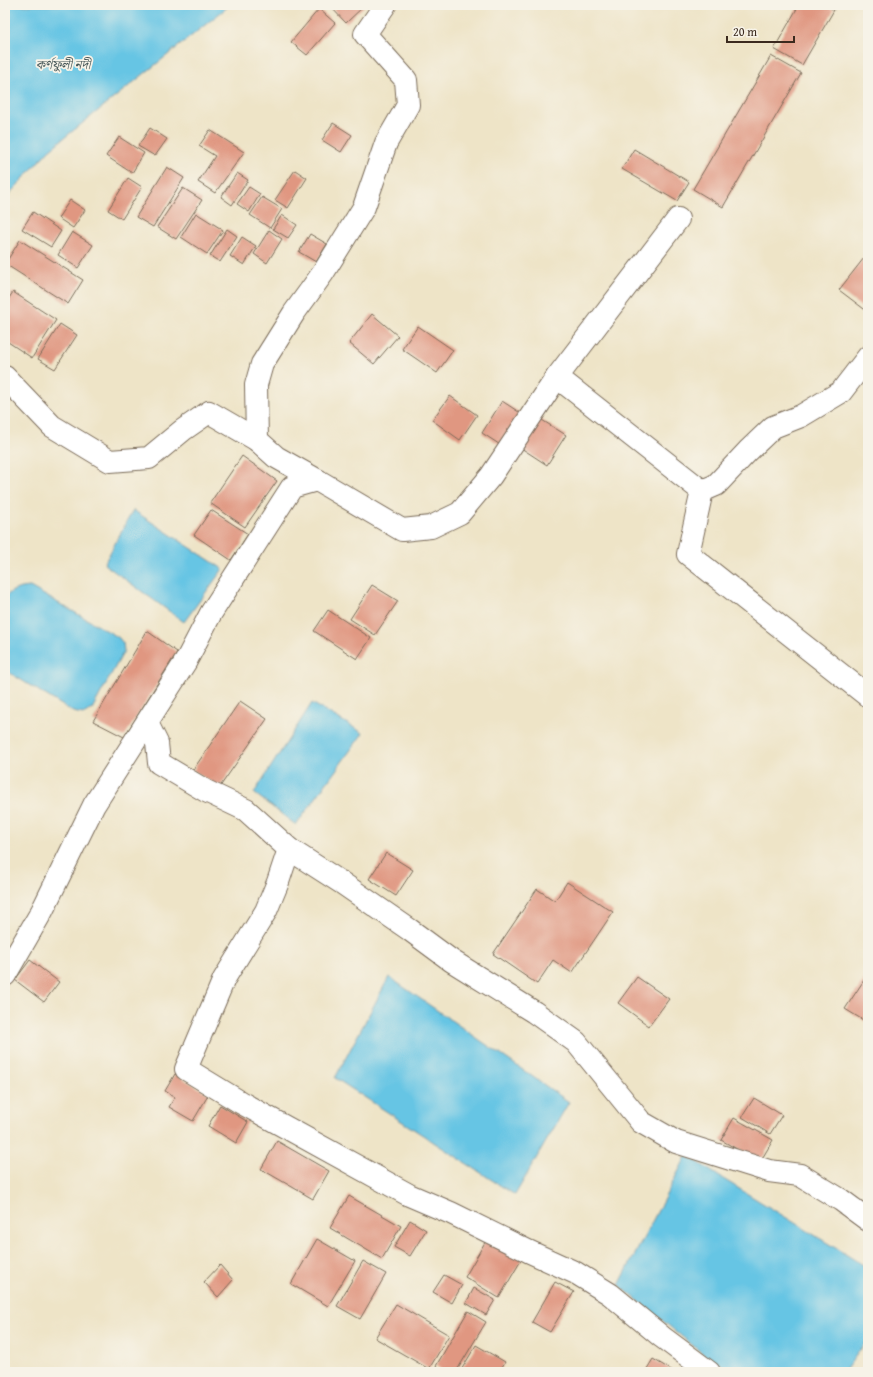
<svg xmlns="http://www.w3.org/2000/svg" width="873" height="1377" font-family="'Gentium Book Plus','Noto Serif Bengali',serif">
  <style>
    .water { fill: #66c5e4; stroke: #507881 }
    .building { fill: #e09781 }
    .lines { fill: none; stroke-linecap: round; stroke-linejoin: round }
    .street-casing { stroke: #7a6b59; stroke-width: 24 }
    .street { stroke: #fff; stroke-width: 22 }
    .labels { text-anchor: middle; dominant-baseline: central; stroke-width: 3.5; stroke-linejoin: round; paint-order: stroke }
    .water-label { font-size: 13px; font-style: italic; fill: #485859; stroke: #f7f3e8 }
  </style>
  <rect width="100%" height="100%" fill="#f7f3e8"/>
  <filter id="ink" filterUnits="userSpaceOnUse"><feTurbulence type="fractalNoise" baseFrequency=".025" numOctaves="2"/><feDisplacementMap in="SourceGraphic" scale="8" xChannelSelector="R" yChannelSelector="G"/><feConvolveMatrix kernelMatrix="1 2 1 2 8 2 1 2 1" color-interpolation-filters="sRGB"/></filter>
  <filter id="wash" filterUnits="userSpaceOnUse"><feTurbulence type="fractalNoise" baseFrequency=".012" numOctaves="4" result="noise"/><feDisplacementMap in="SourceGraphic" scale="16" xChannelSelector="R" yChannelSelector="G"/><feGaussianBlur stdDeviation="0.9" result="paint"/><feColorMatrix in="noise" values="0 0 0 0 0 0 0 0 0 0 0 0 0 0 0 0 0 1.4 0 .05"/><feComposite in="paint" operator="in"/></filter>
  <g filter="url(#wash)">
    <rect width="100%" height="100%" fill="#eee4c7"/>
    <!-- water -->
    <g class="water">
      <path d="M5 5H230L49 150 5 199Z"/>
      <path d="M133 510 223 569 184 622 104 564Z"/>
      <path d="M30 587 118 637 123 643 124 651 92 709 83 714 73 712 5 670V597C13 589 20 588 30 587Z"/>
      <path d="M312 703 363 733 296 825 254 793Z"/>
      <path d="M389 977 569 1102 515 1195 335 1078Z"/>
      <path d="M687 1155 720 1177 868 1268V1339L844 1372H740L713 1362 619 1285Z"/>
    </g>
    <g id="blocks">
      <!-- building -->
      <g class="building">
        <path d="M329 5H365L346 23Z"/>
        <path d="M799 5H825L834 10 802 65 774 49Z"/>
        <path d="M319 9 335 23 307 55 291 42Z"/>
        <path d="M771 56 801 73 723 207 693 189Z"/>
        <path d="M333 123 352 135 341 152 322 140Z"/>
        <path d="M150 128 167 139 155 156 138 146Z"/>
        <path d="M210 130 244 152 215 193 198 182 215 156 199 146Z"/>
        <path d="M119 137 144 153 132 173 106 156Z"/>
        <path d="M634 149 689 182 677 201 622 169Z"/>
        <path d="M167 167 184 178 153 227 136 217Z"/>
        <path d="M295 170 307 178 288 208 275 200Z"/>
        <path d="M237 173 248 180 232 205 221 197Z"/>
        <path d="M128 178 142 187 122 219 108 210Z"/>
        <path d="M249 187 260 194 249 212 237 204Z"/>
        <path d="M183 188 202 200 176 239 157 227Z"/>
        <path d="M262 197 282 209 270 228 250 215Z"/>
        <path d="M70 200 85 210 73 228 58 218Z"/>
        <path d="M33 212 61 231 51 247 22 229Z"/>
        <path d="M196 213 223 230 207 254 181 237Z"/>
        <path d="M282 215 297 225 288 238 273 229Z"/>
        <path d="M227 229 237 236 220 262 210 256Z"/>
        <path d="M269 230 282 239 267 263 254 254Z"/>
        <path d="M72 232 93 245 78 268 58 255Z"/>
        <path d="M310 234 327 244 316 262 299 252Z"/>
        <path d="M242 237 256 246 244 265 230 256Z"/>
        <path d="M20 240 83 280 68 304 5 264Z"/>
        <path d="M864 258 868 261V312L839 290Z"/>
        <path d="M13 292 56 320 32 358 5 340V304Z"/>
        <path d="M372 314 398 336 374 364 349 343Z"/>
        <path d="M60 324 77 335 55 369 38 359Z"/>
        <path d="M418 326 453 350 437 373 402 349Z"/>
        <path d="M450 396 477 415 460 440 432 420Z"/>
        <path d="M502 401 525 416 505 448 482 433Z"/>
        <path d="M537 417 566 435 547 465 518 446Z"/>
        <path d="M242 456 277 481 245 527 210 503Z"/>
        <path d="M211 510 248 534 231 560 194 535Z"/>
        <path d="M372 585 398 601 375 635 350 619Z"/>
        <path d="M328 610 371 638 357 659 314 631Z"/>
        <path d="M147 631 177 652 124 737 93 721Z"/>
        <path d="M240 701 267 719 219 788 193 770Z"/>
        <path d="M386 853 413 870 396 896 369 879Z"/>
        <path d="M567 882 613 912 572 973 553 960 537 984 493 954 537 889 555 901Z"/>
        <path d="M30 960 59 982 44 1002 15 980Z"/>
        <path d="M868 974V1023L845 1009Z"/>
        <path d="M637 977 669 999 649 1026 618 1003Z"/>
        <path d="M175 1074 209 1094 193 1121 169 1107 175 1097 165 1091Z"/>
        <path d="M754 1098 782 1115 770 1134 742 1117Z"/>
        <path d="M220 1105 248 1122 236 1143 208 1126Z"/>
        <path d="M734 1118 773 1140 760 1162 721 1140Z"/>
        <path d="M277 1141 329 1171 313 1199 261 1169Z"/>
        <path d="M349 1196 401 1226 382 1259 330 1228Z"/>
        <path d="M410 1220 426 1230 410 1256 394 1247Z"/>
        <path d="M488 1237 523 1257 499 1298 465 1277Z"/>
        <path d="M317 1239 355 1261 328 1306 291 1284Z"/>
        <path d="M363 1261 386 1274 360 1319 337 1306Z"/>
        <path d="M220 1265 233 1280 218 1297 204 1282Z"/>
        <path d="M444 1275 462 1285 452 1303 433 1292Z"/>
        <path d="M555 1282 574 1292 550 1332 532 1322Z"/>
        <path d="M474 1288 495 1300 486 1315 466 1303Z"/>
        <path d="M396 1304 449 1335 429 1369 375 1338Z"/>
        <path d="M468 1311 486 1322 456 1372H445L436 1366Z"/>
        <path d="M476 1345 505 1362 499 1372H460Z"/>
        <path d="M653 1359 673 1371V1372H645Z"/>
      </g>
    </g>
  </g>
  <g filter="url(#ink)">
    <use href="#blocks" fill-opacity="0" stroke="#7a6b59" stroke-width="1"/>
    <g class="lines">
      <defs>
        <g id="street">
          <path d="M678 219 557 377 702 491 688 554 868 696"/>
          <path d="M5 377 52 426 110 461 149 458 183 430 209 412 257 440 276 457 317 480"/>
          <path d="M257 440 256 385 262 364 294 313 323 273 364 207 386 143 408 105 406 80 365 34 385 5"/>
          <path d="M702 491 716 485 748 451 773 427 801 416 841 392 868 357"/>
          <path d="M147 723 157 743 159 763 206 791 246 810 289 849 278 882 266 911 224 979 186 1069 240 1102 409 1195 451 1213 528 1251 576 1273 610 1294 662 1337 709 1372"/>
          <path d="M289 849 342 883 410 930 452 961 534 1012 576 1042 641 1122 676 1142 769 1171 800 1175 841 1200 868 1220"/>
          <path d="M5 975 42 911 94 805 186 661 211 613 292 487 317 480 402 530 431 527 460 513 491 476 557 377"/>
        </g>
      </defs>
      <!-- street casing -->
      <use href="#street" class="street-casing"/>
      <!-- street -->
      <use href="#street" class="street"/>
    </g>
  </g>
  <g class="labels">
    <!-- water labels -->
    <g class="water-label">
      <text x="63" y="64">কর্ণফুলী নদী</text>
    </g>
  </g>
  <!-- margin -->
  <rect width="873" height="1377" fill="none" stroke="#f7f3e8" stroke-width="20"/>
  <!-- scale -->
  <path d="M727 36v6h67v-6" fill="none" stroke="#3b2a1e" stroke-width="2"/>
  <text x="733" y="36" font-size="12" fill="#3b2a1e" stroke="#f7f3e8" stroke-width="3" paint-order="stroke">20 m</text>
</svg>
